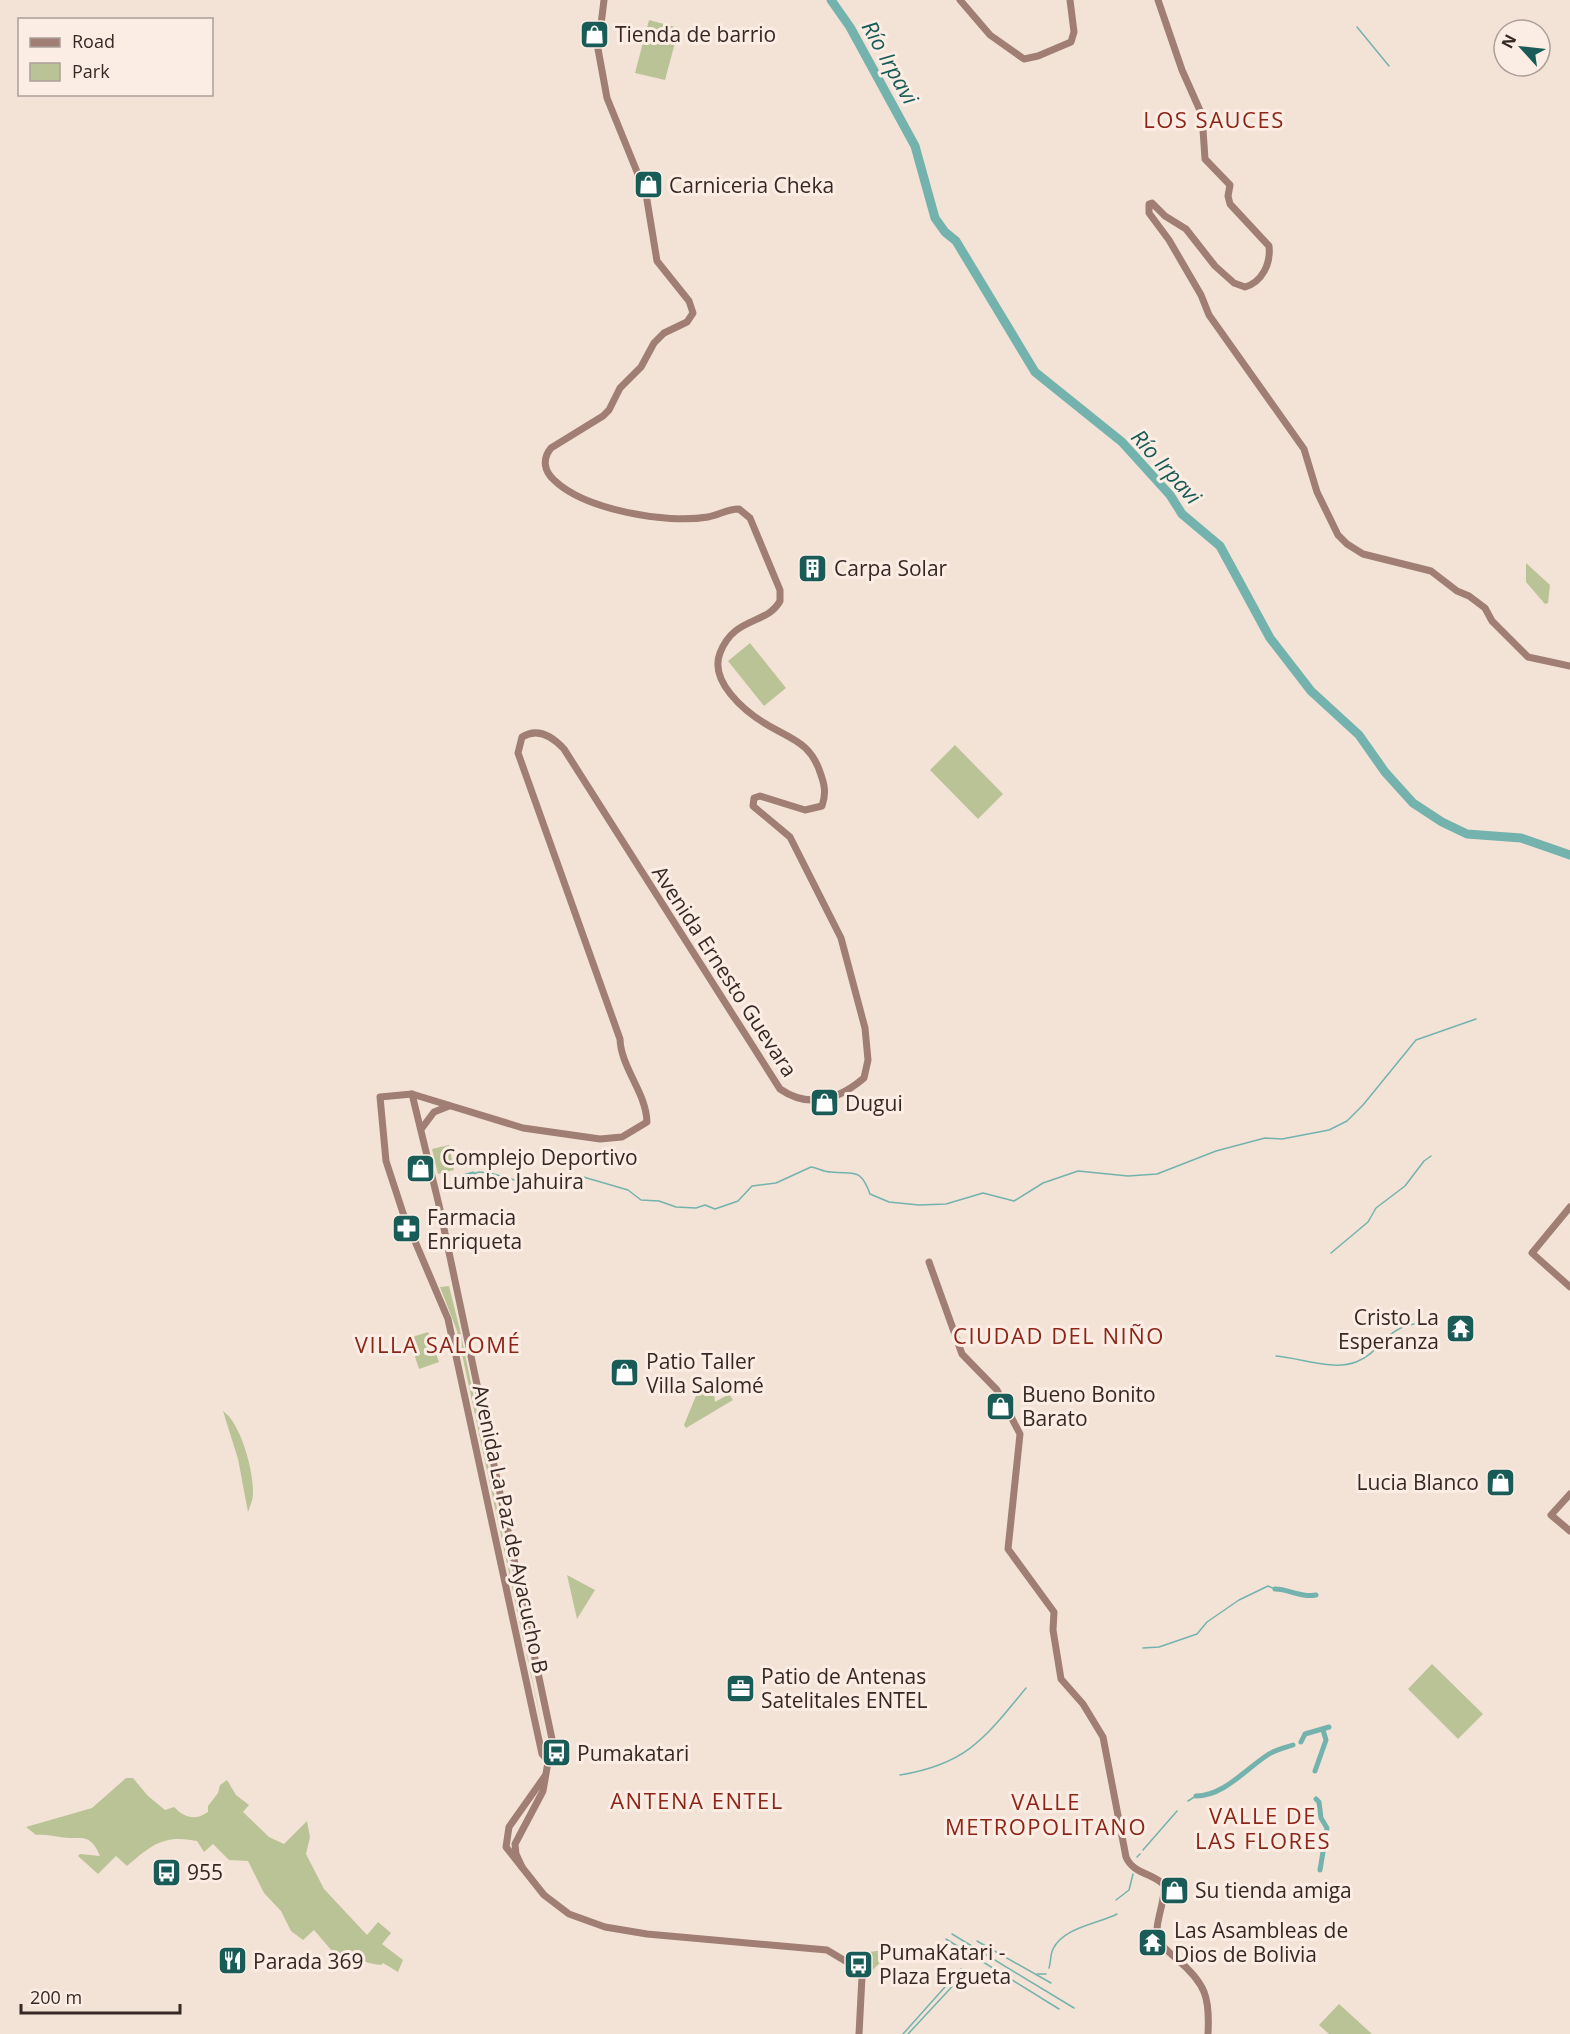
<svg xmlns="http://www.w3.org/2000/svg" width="1570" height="2034" font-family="'Open Sans',sans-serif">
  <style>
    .green { fill: #bac396 }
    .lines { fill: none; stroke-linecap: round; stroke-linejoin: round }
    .stream { stroke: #74b3ad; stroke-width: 1.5 }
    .canal { stroke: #74b3ad; stroke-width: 5 }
    .river { stroke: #74b3ad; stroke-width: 9 }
    .secondary { stroke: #a07e74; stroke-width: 7 }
    .labels { text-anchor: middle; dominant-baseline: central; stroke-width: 6; stroke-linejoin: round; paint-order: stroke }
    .poi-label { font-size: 21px; fill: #362925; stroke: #fbede4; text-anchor: start }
    .street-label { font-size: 21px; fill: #362925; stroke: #fbede4 }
    .water-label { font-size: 22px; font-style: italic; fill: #185b57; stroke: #fbede4 }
    .neighbourhood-label { font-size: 22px; letter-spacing: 1.5px; fill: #8c2517; stroke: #fbede4 }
  </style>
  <rect width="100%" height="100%" fill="#f3e3d7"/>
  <!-- green -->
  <g class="green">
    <path d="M649 20 679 28 665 80 635 73Z"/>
    <path d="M1526 563 1550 585 1548 603 1545 604 1526 582Z"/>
    <path d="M750 643 786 688 764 706 728 661Z"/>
    <path d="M955 745 1003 794 978 819 930 770Z"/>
    <path d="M449 1145 454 1170 438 1174 432 1149Z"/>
    <path d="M449 1286 460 1330 547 1750 457 1331 440 1287Z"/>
    <path d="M428 1332 439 1362 419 1369 409 1338Z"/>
    <path d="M698 1391H714L715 1402 729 1394 733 1400 686 1428 684 1425Z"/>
    <path d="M223 1411C241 1423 254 1472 253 1494 253 1500 250 1506 248 1512L238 1459Z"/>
    <path d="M567 1575 595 1590 577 1619Z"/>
    <path d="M1432 1664 1483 1714 1458 1739 1408 1689Z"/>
    <path d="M126 1778H133L148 1796 165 1810 174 1807C185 1818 195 1821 208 1812V1806L218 1793 220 1785 227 1780 236 1795 249 1805 243 1812 269 1837 284 1844 307 1821 310 1837 306 1854 324 1889 367 1935 378 1922 391 1933 382 1944 403 1960 398 1972 383 1963 381 1965C362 1963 358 1956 338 1958L314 1930 303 1940 291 1931 281 1911 264 1893 248 1861 229 1860 213 1844 204 1852 197 1841C164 1834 151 1845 127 1866L116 1856 98 1874 78 1856 80 1854 100 1856C89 1830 81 1841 60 1837 51 1836 46 1834 36 1835L26 1827 92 1808Z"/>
    <path d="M893 1949 868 1975 845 1955Z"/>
    <path d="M1339 2004 1372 2034H1329L1319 2025Z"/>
  </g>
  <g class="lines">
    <!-- stream -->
    <g class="stream">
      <path d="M1357 27 1389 66"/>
      <path d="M473 1174 479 1172 490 1173 518 1181 543 1176 557 1182 580 1176 628 1190 641 1200 659 1201 676 1207 696 1208 705 1205 715 1209 738 1201 752 1186 776 1183 811 1167C818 1168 824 1172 831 1172 852 1175 860 1166 870 1194L889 1202 919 1205 946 1204 983 1193 1014 1201 1043 1183 1078 1171 1128 1176 1157 1174 1216 1151 1265 1138 1282 1139 1329 1130 1347 1121 1363 1105 1416 1040 1476 1019"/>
      <path d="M1331 1253 1368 1222 1376 1208 1405 1186 1424 1161 1431 1156"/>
      <path d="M1276 1356C1301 1358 1332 1371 1356 1362 1380 1353 1386 1328 1414 1324"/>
      <path d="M1143 1648 1159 1647 1197 1634 1207 1622 1239 1600 1268 1586 1275 1589"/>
      <path d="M900 1775C967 1764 985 1738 1026 1688"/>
      <path d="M1188 1801 1196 1796"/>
      <path d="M1143 1850 1177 1811"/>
      <path d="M1137 1857 1140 1854"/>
      <path d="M1116 1900 1129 1890 1133 1874"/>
      <path d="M952 1934 1074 2008"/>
      <path d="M946 1939 1059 2009"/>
      <path d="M977 1941 1051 1983"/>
      <path d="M1049 1968C1051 1962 1050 1955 1053 1949 1064 1927 1098 1924 1117 1914"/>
      <path d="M1037 1974H1046"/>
      <path d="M962 1975 966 1972 988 1986"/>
      <path d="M903 2034 961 1969"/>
      <path d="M908 2034 961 1977"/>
    </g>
    <!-- canal -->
    <g class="canal">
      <path d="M460 1178 473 1174"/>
      <path d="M1275 1589C1289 1589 1301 1598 1316 1595"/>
      <path d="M1301 1742 1305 1734 1329 1727"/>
      <path d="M1315 1771 1326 1740 1323 1730"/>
      <path d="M1196 1796C1223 1796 1245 1770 1266 1756 1274 1750 1284 1748 1293 1745"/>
      <path d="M1316 1799 1319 1802 1321 1818 1327 1828 1320 1870"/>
    </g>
    <!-- river -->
    <path class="river" d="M831 0 850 27 915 146 935 218 945 232 956 241 1035 372 1122 442 1170 495 1182 514 1220 546 1270 638 1311 691 1359 735 1385 772 1413 803 1442 822 1467 834 1521 838 1570 855"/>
    <!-- secondary -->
    <g class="secondary">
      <path d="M960 0 990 35 1024 59 1038 56 1071 42 1074 32 1070 0"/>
      <path d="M1158 0 1182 70 1202 115 1205 159 1230 185 1228 196 1230 204 1269 246C1271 264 1262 282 1245 287L1234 283 1215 266 1186 229 1165 216 1152 203 1149 204V213L1169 240 1201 295 1209 315 1304 449 1317 492 1338 535 1347 544 1363 554 1431 571 1457 591 1469 596 1485 608 1492 621 1528 657 1570 666"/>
      <path d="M412 1094 439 1205 552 1739 543 1791 515 1844 516 1854 522 1867"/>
      <path d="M422 1128 434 1112 449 1106"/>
      <path d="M1570 1207 1532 1253 1570 1287"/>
      <path d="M929 1262 962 1354 997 1390 1020 1434 1008 1549 1054 1612 1053 1630 1061 1679 1083 1704 1103 1737 1126 1857C1133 1874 1153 1873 1164 1885 1166 1902 1152 1927 1159 1940 1163 1948 1172 1955 1178 1960 1206 1984 1210 1998 1208 2034"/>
      <path d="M1570 1494 1551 1515 1570 1531"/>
      <path d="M549 1762 542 1754 534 1717 448 1319 403 1213 386 1161 380 1097 412 1094 523 1128 600 1139 622 1137 647 1122C646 1092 621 1068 620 1039L518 753 522 737C538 727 553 737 564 749L780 1089C809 1109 838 1100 864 1078L868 1060 865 1028 841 938 790 837 753 806 754 798 760 796 805 810 822 806C826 794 825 786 821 775 811 742 792 740 766 724 744 711 709 681 720 653 734 616 767 625 780 601V590L750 518 739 509C727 509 719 515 708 517 666 524 585 510 554 480 544 471 542 459 551 448L603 416 609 410 620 388 641 367 654 343 664 333 687 322 693 313 689 301 657 261 646 194 607 98 598 49 604 0"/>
      <path d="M545 1776 509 1827 506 1847 544 1895 569 1914 605 1927 647 1934 827 1950 847 1962 862 1977 859 2034"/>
    </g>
  </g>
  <!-- icons -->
  <defs>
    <symbol id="shop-square" viewBox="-11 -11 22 22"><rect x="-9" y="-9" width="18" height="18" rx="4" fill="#185b57" stroke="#fbede4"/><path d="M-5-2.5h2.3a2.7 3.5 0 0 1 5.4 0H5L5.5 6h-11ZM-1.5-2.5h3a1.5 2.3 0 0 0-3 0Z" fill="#fff"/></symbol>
    <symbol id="building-square" viewBox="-11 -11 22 22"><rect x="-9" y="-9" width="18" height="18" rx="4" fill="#185b57" stroke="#fbede4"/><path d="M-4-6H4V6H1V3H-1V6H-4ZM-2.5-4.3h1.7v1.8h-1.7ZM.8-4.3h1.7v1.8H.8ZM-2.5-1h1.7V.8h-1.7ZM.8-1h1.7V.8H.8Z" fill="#fff"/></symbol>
    <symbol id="pharmacy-square" viewBox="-11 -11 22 22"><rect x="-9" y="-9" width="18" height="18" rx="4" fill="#185b57" stroke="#fbede4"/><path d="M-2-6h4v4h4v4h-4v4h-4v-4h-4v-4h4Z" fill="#fff"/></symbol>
    <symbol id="temple-square" viewBox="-11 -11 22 22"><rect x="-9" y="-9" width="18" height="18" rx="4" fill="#185b57" stroke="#fbede4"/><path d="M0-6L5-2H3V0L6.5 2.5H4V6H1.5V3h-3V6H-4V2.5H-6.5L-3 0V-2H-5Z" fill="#fff"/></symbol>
    <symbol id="office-square" viewBox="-11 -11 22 22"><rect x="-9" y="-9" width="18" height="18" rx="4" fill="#185b57" stroke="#fbede4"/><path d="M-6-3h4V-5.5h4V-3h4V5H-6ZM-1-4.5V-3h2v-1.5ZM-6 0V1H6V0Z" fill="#fff"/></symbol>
    <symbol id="bus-square" viewBox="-11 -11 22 22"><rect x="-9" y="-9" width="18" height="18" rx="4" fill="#185b57" stroke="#fbede4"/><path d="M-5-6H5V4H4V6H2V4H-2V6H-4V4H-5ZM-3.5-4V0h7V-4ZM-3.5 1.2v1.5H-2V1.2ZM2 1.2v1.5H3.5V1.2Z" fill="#fff"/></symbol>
    <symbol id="restaurant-square" viewBox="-11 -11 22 22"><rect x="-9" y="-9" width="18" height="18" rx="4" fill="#185b57" stroke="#fbede4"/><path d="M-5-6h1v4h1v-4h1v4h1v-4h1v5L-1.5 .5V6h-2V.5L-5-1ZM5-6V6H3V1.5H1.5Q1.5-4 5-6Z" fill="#fff"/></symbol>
  </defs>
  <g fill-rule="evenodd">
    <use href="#shop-square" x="578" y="18" width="33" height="33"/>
    <use href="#shop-square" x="632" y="168" width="33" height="33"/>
    <use href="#building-square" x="796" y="552" width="33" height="33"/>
    <use href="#shop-square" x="808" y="1086" width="33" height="33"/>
    <use href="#shop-square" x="404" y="1152" width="33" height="33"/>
    <use href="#pharmacy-square" x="390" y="1212" width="33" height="33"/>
    <use href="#temple-square" x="1444" y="1312" width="33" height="33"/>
    <use href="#shop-square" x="608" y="1356" width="33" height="33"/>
    <use href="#shop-square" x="984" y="1390" width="33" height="33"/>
    <use href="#shop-square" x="1484" y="1466" width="33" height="33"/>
    <use href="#office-square" x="724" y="1672" width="33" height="33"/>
    <use href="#bus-square" x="540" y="1736" width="33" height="33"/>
    <use href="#bus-square" x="150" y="1856" width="33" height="33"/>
    <use href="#shop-square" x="1158" y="1874" width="33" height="33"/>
    <use href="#temple-square" x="1136" y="1926" width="33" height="33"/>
    <use href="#restaurant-square" x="216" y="1944" width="33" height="33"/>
    <use href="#bus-square" x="842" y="1948" width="33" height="33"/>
  </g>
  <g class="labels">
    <!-- poi labels -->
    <g class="poi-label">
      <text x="615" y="34">Tienda de barrio</text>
      <text x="669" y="185">Carniceria Cheka</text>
      <text x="834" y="568">Carpa Solar</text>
      <text x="845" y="1103">Dugui</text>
      <text x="442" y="1157">Complejo Deportivo<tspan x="442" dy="24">Lumbe Jahuira</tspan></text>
      <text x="427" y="1217">Farmacia<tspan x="427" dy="24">Enriqueta</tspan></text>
      <text x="1439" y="1317" text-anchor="end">Cristo La<tspan x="1439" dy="24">Esperanza</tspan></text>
      <text x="646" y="1361">Patio Taller<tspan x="646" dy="24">Villa Salomé</tspan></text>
      <text x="1022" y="1394">Bueno Bonito<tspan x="1022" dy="24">Barato</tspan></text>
      <text x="1479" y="1482" text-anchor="end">Lucia Blanco</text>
      <text x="761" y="1676">Patio de Antenas<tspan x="761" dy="24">Satelitales ENTEL</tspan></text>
      <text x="577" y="1753">Pumakatari</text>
      <text x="187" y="1872">955</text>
      <text x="1195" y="1890">Su tienda amiga</text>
      <text x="1174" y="1930">Las Asambleas de<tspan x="1174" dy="24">Dios de Bolivia</tspan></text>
      <text x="879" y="1952">PumaKatari -<tspan x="879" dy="24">Plaza Ergueta</tspan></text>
      <text x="253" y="1961">Parada 369</text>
    </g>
    <!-- street labels -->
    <g class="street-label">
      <text transform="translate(725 971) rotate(57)">Avenida Ernesto Guevara</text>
      <text transform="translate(511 1529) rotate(78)">Avenida La Paz de Ayacucho B</text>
    </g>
    <!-- water labels -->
    <g class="water-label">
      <text transform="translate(891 62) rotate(61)">Río Irpavi</text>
      <text transform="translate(1167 466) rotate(48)">Río Irpavi</text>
    </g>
    <!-- neighbourhood labels -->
    <g class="neighbourhood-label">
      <text x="1214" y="119">LOS SAUCES</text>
      <text x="1059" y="1335">CIUDAD DEL NIÑO</text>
      <text x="438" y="1344">VILLA SALOMÉ</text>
      <text x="697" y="1800">ANTENA ENTEL</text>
      <text x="1046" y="1801">VALLE<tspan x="1046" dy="25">METROPOLITANO</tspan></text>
      <text x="1263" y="1815">VALLE DE<tspan x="1263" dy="25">LAS FLORES</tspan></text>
    </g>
  </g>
  <!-- legend -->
  <rect x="18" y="18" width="195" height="78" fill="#fbede4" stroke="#ac9f98" stroke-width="1.5"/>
  <rect x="30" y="38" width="30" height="9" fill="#a07e74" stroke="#ac9f98" stroke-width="1.5"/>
  <text x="72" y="48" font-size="18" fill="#362925">Road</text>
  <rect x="30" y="63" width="30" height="18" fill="#bac396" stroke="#ac9f98" stroke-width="1.5"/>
  <text x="72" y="78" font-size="18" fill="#362925">Park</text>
  <!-- north arrow -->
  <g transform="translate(1522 48) rotate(297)"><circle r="28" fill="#fbede4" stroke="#ac9f98" stroke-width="1.5"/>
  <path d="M0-4.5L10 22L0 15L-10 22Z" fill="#185b57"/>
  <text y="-9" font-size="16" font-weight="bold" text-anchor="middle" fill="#362925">N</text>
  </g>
  <!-- scale -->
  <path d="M21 2004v9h159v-9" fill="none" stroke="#362925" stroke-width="3"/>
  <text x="30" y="2004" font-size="18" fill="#362925" stroke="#fbede4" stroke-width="4.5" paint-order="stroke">200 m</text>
</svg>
